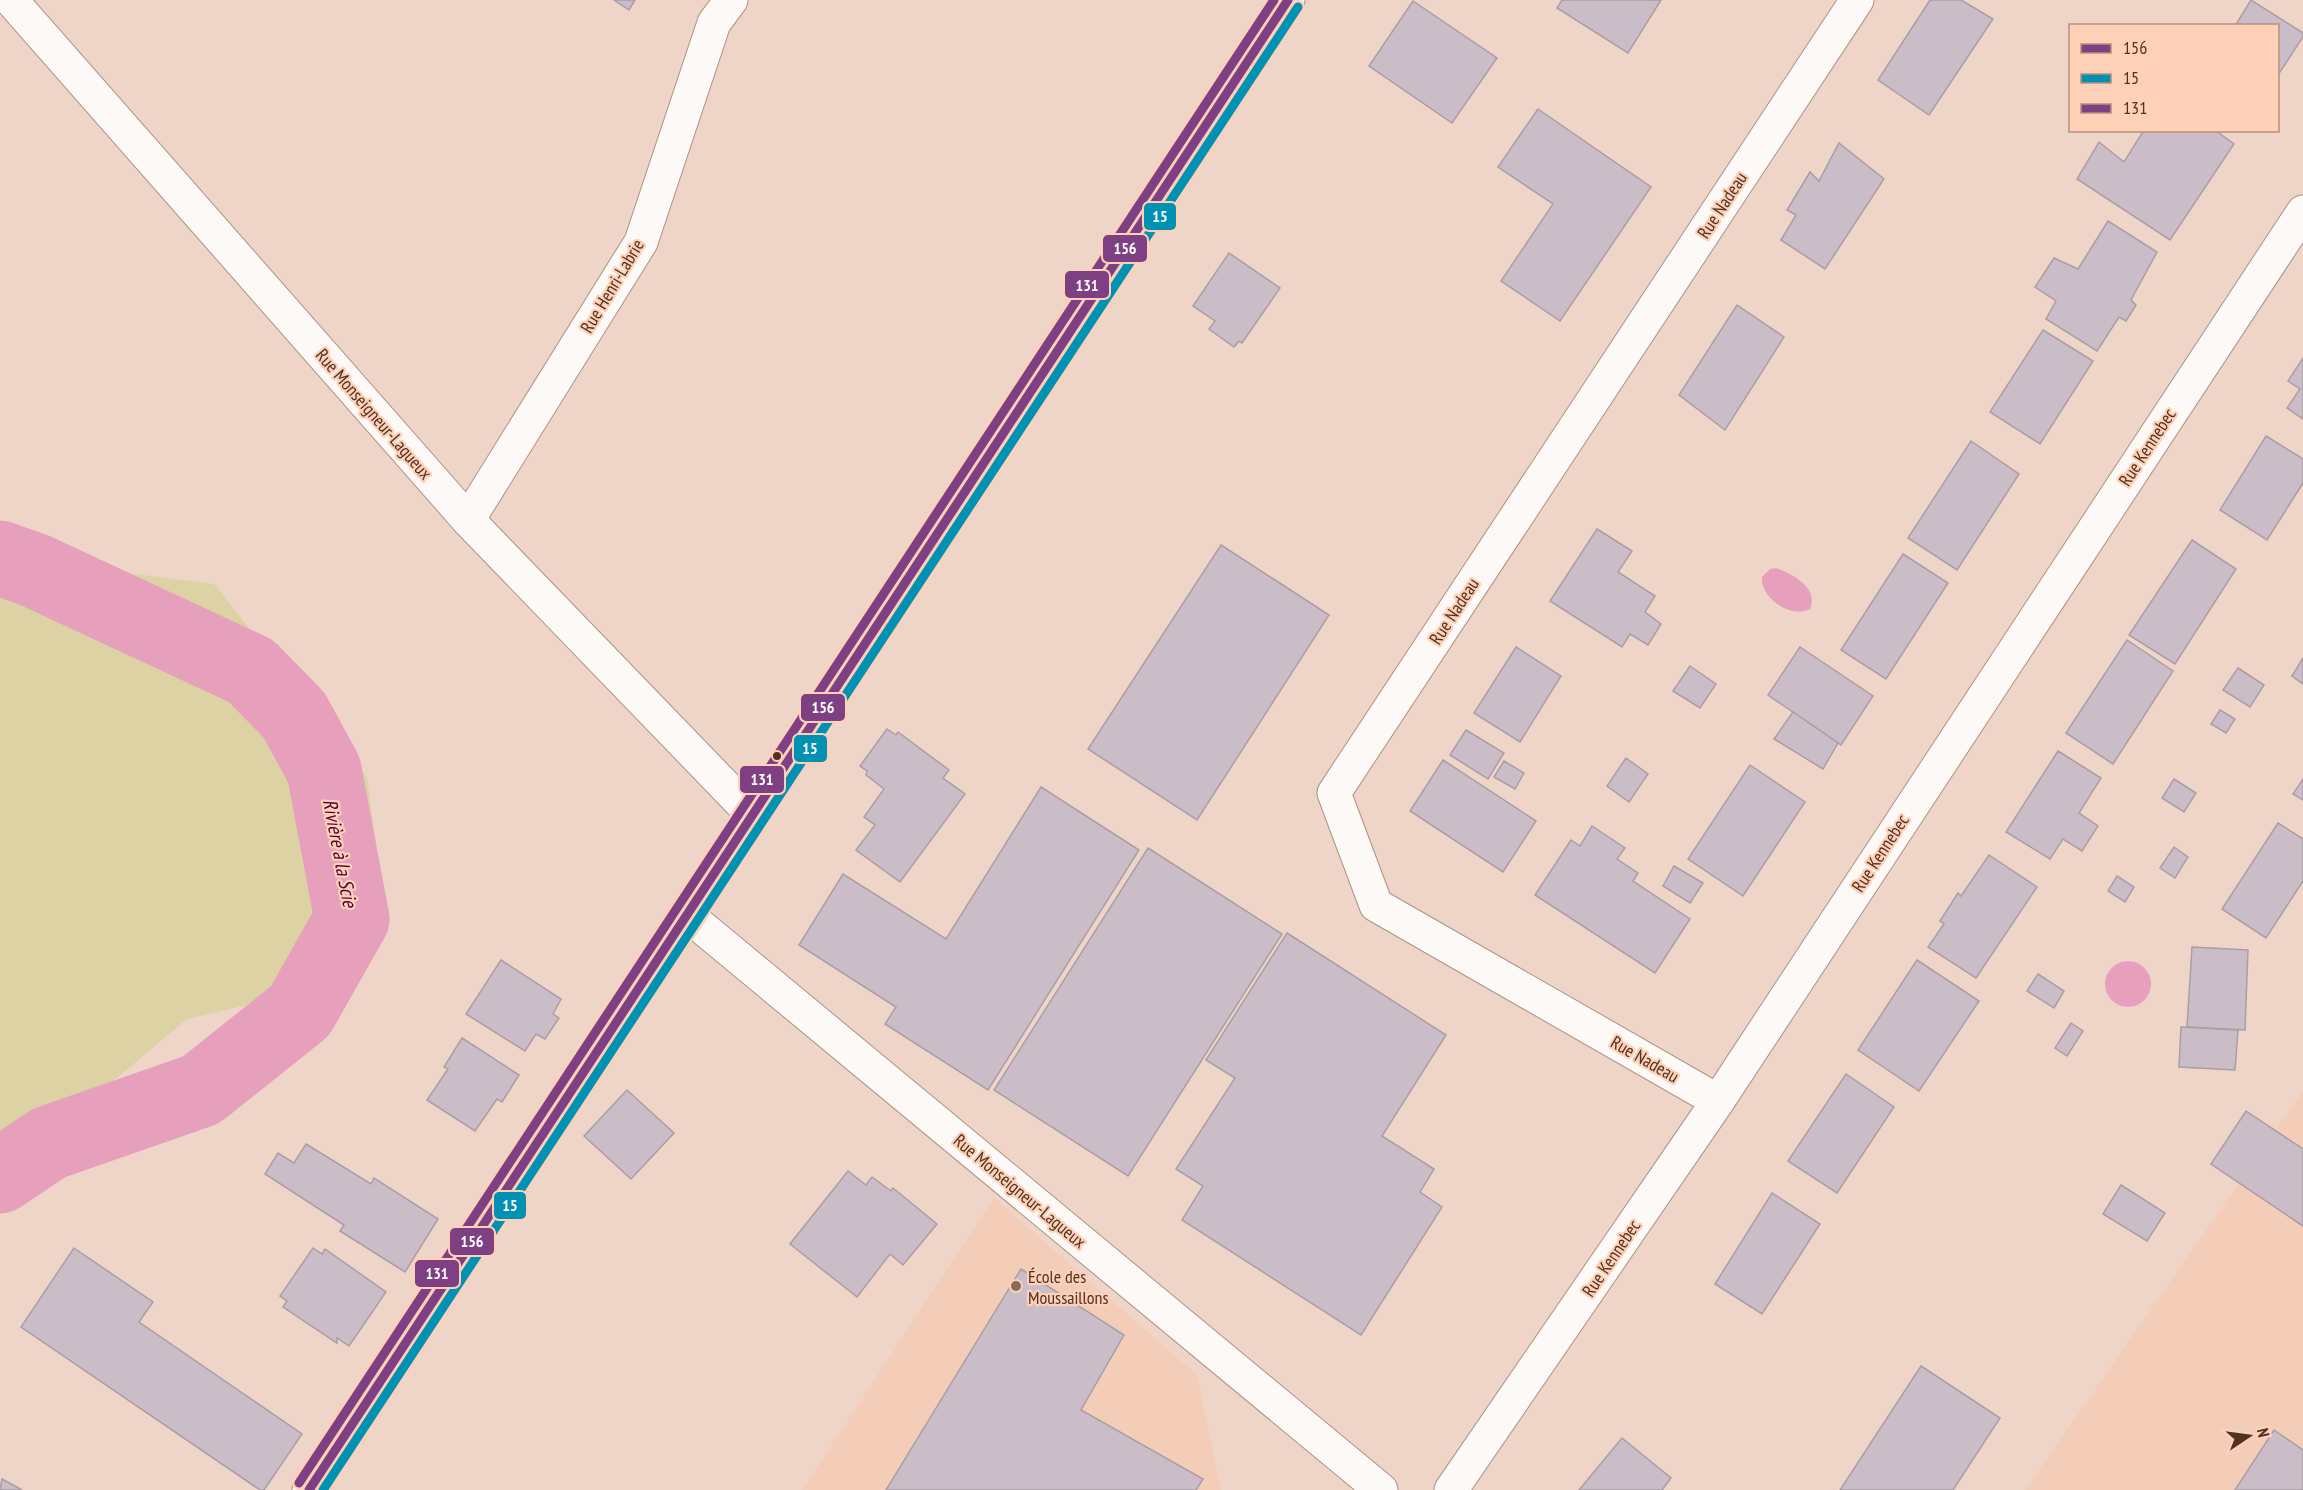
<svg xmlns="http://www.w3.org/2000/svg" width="2303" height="1490" font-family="'PT Sans Narrow',sans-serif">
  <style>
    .built { fill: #f4cdb9 }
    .green { fill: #dcd2a3 }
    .water { fill: #e7a0bb }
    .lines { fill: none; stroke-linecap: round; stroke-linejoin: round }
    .river { stroke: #e7a0bb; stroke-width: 75 }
    .building { fill: #cbbdc7; stroke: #ab9da5; stroke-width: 1.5 }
    .minor-casing { stroke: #ab9385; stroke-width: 35 }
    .tertiary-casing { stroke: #ab9385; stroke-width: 35 }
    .minor { stroke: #fcf9f7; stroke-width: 33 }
    .tertiary { stroke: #fcf9f7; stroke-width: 33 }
    .bus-1-casing { stroke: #fed0b8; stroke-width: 14 }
    .bus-2-casing { stroke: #fed0b8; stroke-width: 14 }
    .bus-3-casing { stroke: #fed0b8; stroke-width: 14 }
    .bus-1 { stroke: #7e4082; stroke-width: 9 }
    .bus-2 { stroke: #0091b3; stroke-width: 9 }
    .bus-3 { stroke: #7e4082; stroke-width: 9 }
    .bus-dot { fill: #4f3221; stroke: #fed0b8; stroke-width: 2 }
    .poi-dot { fill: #876b5b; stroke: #fed0b8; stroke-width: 2 }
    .labels { text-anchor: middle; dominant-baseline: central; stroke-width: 4.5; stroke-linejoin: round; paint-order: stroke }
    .street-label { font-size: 18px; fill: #4f3221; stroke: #fed0b8 }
    .poi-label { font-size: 18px; fill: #4f3221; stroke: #fed0b8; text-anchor: start }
    .water-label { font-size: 20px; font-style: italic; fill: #530034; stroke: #fed0b8 }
    .line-badge { stroke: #fed0b8; stroke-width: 2 }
    .badge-label { font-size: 16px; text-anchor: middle; font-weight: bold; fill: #fff }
  </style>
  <rect width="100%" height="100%" fill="#eed5c8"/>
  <!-- built -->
  <g class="built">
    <path d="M2303 1091V1490H2025Z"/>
    <path d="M994 1198 1197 1375 1221 1490H802Z"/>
  </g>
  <!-- green -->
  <path class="green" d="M0 557 214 584 367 777 385 911 349 981 187 1019 35 1147 0 1190Z"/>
  <!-- water -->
  <g class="water">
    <path d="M1776 568C1793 574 1819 588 1810 609 1791 619 1760 598 1762 577L1770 569Z"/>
    <circle cx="2128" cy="984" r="23"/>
  </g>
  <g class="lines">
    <!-- river -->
    <path class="river" d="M0 558 34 570 251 671 294 715 324 770 352 919 300 1011 201 1090 49 1143 0 1176"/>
  </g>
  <!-- building -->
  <g class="building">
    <path d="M614 0H635L629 10Z"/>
    <path d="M1562 0H1661L1628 53 1557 8Z"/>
    <path d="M1930 0H1961L1993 19 1929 115 1878 80Z"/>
    <path d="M2251 0 2303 33V37L2278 75V26H2235Z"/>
    <path d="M1413 1 1497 58 1452 123 1369 66Z"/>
    <path d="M1538 109 1651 187 1560 321 1501 281 1553 204 1498 167Z"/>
    <path d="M2144 130H2215L2234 144 2170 240 2077 179 2099 142 2124 162Z"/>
    <path d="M1839 143 1884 179 1825 269 1781 240 1796 215 1787 210 1810 172 1819 181Z"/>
    <path d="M2108 221 2157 252 2131 300 2136 305 2126 321 2119 317 2097 351 2046 319 2056 301 2035 287 2054 258 2078 269Z"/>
    <path d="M1229 253 1280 288 1242 343 1239 341 1234 347 1209 329 1215 321 1193 306Z"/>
    <path d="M1737 305 1784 337 1725 430 1679 395Z"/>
    <path d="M2043 330 2093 361 2040 444 1990 412Z"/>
    <path d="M2303 358V419L2287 408 2300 389 2288 381Z"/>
    <path d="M2266 436 2303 459V483L2267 540 2220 510Z"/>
    <path d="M1971 441 2019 474 1957 570 1908 538Z"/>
    <path d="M1597 529 1632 551 1618 572 1655 596 1645 612 1661 624 1648 645 1630 634 1622 647 1550 601Z"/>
    <path d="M2192 540 2236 569 2175 664 2129 635Z"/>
    <path d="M1221 545 1329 615 1197 820 1088 749Z"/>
    <path d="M1903 554 1948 583 1886 679 1841 650Z"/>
    <path d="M2127 640 2173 671 2113 764 2066 733Z"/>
    <path d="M1516 647 1561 676 1520 742 1474 713Z"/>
    <path d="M1800 647 1873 696 1841 745 1768 695Z"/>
    <path d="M2303 658V684L2292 676Z"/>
    <path d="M1690 666 1716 684 1700 708 1673 691Z"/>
    <path d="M2238 668 2264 685 2250 707 2223 690Z"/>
    <path d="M2220 710 2235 719 2226 733 2211 724Z"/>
    <path d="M1793 712 1838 743 1823 769 1774 739Z"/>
    <path d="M887 729 896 735 898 732 949 770 943 778 965 794 900 882 856 850 875 825 864 817 884 789 866 775 867 771 860 766Z"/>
    <path d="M1466 730 1504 753 1488 779 1450 755Z"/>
    <path d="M2058 751 2101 778 2079 813 2098 826 2082 851 2063 839 2050 859 2006 832Z"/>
    <path d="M1626 758 1648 774 1629 802 1607 786Z"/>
    <path d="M1443 760 1536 821 1503 872 1410 811Z"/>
    <path d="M1504 761 1524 773 1515 789 1494 777Z"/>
    <path d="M1750 765 1805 802 1743 896 1688 859Z"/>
    <path d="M2174 779 2196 793 2184 812 2162 798Z"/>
    <path d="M2303 779V800L2293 794Z"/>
    <path d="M1041 787 1139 850 988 1090 885 1024 896 1007 799 945 843 874 946 939Z"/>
    <path d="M2278 823 2303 839V881L2266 938 2222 909Z"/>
    <path d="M1592 826 1625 848 1617 859 1638 873 1633 881 1690 919 1655 973 1535 895 1571 840 1580 846Z"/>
    <path d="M2174 847 2188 857 2175 878 2160 868Z"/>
    <path d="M1148 848 1282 934 1128 1176 994 1090Z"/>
    <path d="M1989 855 2037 887 1976 978 1928 947 1944 924 1940 921 1958 893 1961 896Z"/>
    <path d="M1674 866 1703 883 1690 903 1663 886Z"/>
    <path d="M2117 876 2134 887 2125 902 2108 891Z"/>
    <path d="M1287 933 1446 1035 1382 1136 1434 1169 1420 1192 1442 1207 1361 1335 1182 1220 1203 1186 1176 1169 1235 1078 1206 1060Z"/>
    <path d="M2192 947 2248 950 2245 1030 2187 1027Z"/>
    <path d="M501 960 561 999 553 1014 559 1018 545 1039 536 1034 525 1051 466 1014Z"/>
    <path d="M1917 960 1979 1001 1919 1091 1858 1050Z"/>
    <path d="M2038 974 2064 991 2054 1008 2027 991Z"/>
    <path d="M2071 1023 2083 1031 2067 1056 2055 1048Z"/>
    <path d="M2181 1027 2238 1030 2235 1070 2179 1067Z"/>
    <path d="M462 1038 519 1075 502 1102 497 1099 475 1131 427 1100 448 1069 444 1067Z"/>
    <path d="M1846 1074 1894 1107 1837 1193 1788 1161Z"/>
    <path d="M627 1090 674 1133 631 1179 584 1136Z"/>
    <path d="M2246 1111 2303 1149V1226L2211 1164Z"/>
    <path d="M306 1144 371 1184 374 1178 438 1219 405 1272 340 1231 344 1225 265 1174 278 1153 294 1163Z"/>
    <path d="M848 1171 866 1185 872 1177 891 1191 893 1188 937 1224 903 1265 890 1254 857 1297 790 1244Z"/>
    <path d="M2121 1185 2165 1213 2147 1241 2103 1214Z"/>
    <path d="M1772 1193 1820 1224 1762 1314 1715 1284Z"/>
    <path d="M74 1248 153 1302 139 1322 302 1434 264 1490H260L21 1327Z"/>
    <path d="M313 1248 322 1254 325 1249 386 1292 349 1346 337 1338V1343L283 1307 287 1301 280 1296Z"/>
    <path d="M1021 1269 1124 1335 1081 1410 1203 1479 1196 1490H886Z"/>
    <path d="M1921 1366 2000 1418 1953 1490H1840Z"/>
    <path d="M2274 1430 2303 1450V1490H2235Z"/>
    <path d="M1622 1438 1671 1478 1662 1490H1579Z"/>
    <path d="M2 1479 22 1490H0Z"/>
  </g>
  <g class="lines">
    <defs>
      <g id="minor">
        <path d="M11 0 468 520 752 814"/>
        <path d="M468 520 641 242 714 23 731 0"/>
        <path d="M686 914 1381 1490"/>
        <path d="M1718 1101 1376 905 1334 793 1857 0"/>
        <path d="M1451 1490 1718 1101 2303 212"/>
      </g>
      <path id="tertiary" d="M309 1490 1288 0"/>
    </defs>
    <!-- minor casing -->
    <use href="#minor" class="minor-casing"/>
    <!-- tertiary casing -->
    <use href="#tertiary" class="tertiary-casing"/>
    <!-- minor -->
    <use href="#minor" class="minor"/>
    <!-- tertiary -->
    <use href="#tertiary" class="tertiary"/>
    <defs>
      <path id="bus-1" d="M309 1490 1288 0"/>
      <path id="bus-2" d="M323 1490 1298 7"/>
      <path id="bus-3" d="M299 1483 1274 0"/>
    </defs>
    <!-- bus-1 casing -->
    <use href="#bus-1" class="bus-1-casing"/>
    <!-- bus-2 casing -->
    <use href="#bus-2" class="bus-2-casing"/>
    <!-- bus-3 casing -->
    <use href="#bus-3" class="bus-3-casing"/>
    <!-- bus-1 -->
    <use href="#bus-1" class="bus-1"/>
    <!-- bus-2 -->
    <use href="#bus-2" class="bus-2"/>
    <!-- bus-3 -->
    <use href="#bus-3" class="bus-3"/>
  </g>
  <!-- markers -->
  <circle class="bus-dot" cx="777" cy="756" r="5"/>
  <circle class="poi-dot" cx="1016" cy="1286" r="6"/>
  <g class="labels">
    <!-- street labels -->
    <g class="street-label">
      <text transform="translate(1722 205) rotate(-57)">Rue Nadeau</text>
      <text transform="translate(612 286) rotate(-59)">Rue Henri-Labrie</text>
      <text transform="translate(374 414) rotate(49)">Rue Monseigneur-Lagueux</text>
      <text transform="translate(2147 447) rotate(-57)">Rue Kennebec</text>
      <text transform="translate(1454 611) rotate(-57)">Rue Nadeau</text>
      <text transform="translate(1880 853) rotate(-57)">Rue Kennebec</text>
      <text transform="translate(1645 1059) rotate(30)">Rue Nadeau</text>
      <text transform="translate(1020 1191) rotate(40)">Rue Monseigneur-Lagueux</text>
      <text transform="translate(1611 1258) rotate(-56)">Rue Kennebec</text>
    </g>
    <!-- poi labels -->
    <g class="poi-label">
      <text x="1028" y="1276">École des<tspan x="1028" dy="21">Moussaillons</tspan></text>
    </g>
    <!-- water labels -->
    <g class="water-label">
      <text transform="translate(340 853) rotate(79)">Rivière à la Scie</text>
    </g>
  </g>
  <g class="line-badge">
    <rect x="1143" y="202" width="34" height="29" rx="6" fill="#0091b3"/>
    <rect x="1102" y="234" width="46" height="29" rx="6" fill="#7e4082"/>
    <rect x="1064" y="270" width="46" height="29" rx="6" fill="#7e4082"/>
    <rect x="800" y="693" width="46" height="29" rx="6" fill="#7e4082"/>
    <rect x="793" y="734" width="35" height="29" rx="6" fill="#0091b3"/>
    <rect x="739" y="765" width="46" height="29" rx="6" fill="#7e4082"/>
    <rect x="493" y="1191" width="34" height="29" rx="6" fill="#0091b3"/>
    <rect x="449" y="1227" width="46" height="29" rx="6" fill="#7e4082"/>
    <rect x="414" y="1259" width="46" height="29" rx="6" fill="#7e4082"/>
  </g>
  <g class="badge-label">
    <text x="1160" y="222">15</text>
    <text x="1125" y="254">156</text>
    <text x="1087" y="291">131</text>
    <text x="823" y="713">156</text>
    <text x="810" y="754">15</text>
    <text x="762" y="785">131</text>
    <text x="510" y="1211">15</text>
    <text x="472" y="1247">156</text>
    <text x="437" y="1279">131</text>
  </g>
  <!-- legend -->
  <rect x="2069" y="24" width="210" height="108" fill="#fed0b8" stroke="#b8917c" stroke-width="1.5"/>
  <rect x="2081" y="44" width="30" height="9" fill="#7e4082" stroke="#b8917c" stroke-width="1.5"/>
  <text x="2123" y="54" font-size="18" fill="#4f3221">156</text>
  <rect x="2081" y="74" width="30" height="9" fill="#0091b3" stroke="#b8917c" stroke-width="1.5"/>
  <text x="2123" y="84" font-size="18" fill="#4f3221">15</text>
  <rect x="2081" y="104" width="30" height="9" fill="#7e4082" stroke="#b8917c" stroke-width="1.5"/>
  <text x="2123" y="114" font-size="18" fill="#4f3221">131</text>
  <!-- north arrow -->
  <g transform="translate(2249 1436) rotate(77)" stroke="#fed0b8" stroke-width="4.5" paint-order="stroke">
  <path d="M0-4.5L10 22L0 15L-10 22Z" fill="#4f3221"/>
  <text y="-9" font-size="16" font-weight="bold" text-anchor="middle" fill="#4f3221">N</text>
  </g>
</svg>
